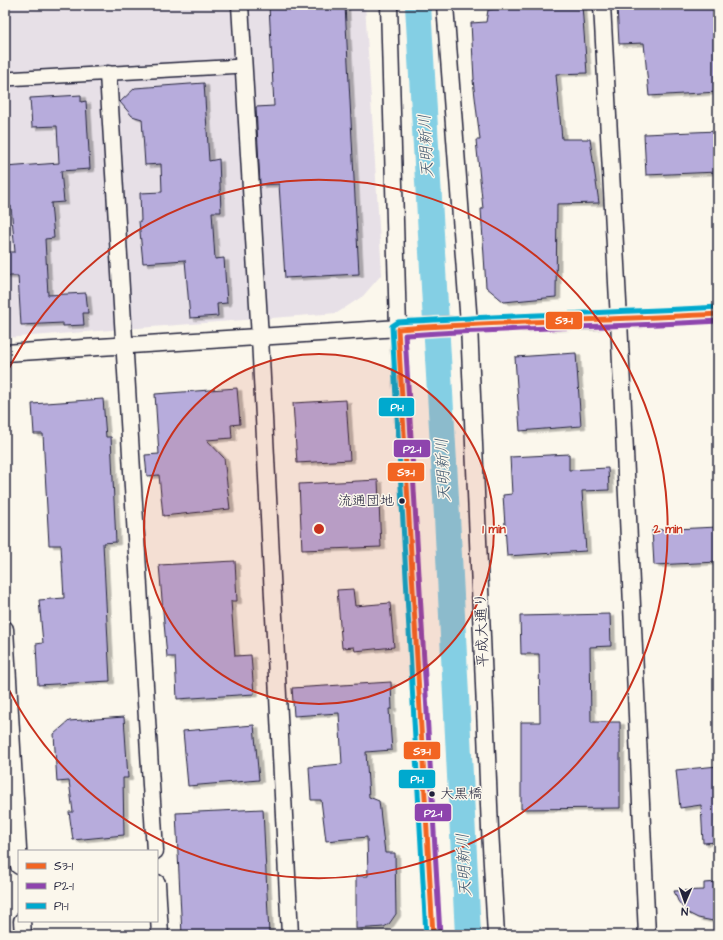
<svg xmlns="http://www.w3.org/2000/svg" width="723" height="940" font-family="'Architects Daughter','Klee One',sans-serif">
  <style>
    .built { fill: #e7e0e7 }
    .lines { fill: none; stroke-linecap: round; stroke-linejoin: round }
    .river { stroke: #84cfe4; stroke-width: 26 }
    .building { fill: #b7acdc; stroke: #22223b; filter: url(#shadow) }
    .minor-casing { stroke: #22223b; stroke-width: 16 }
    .tertiary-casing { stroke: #22223b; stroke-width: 19 }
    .minor { stroke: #fbf7ec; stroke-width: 13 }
    .tertiary { stroke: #fbf7ec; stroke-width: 16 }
    .bus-1-casing { stroke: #fbf7ec; stroke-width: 8 }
    .bus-2-casing { stroke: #fbf7ec; stroke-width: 8 }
    .bus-3-casing { stroke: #fbf7ec; stroke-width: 8 }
    .bus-1 { stroke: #f26522; stroke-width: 5 }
    .bus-2 { stroke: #8e44ad; stroke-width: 5 }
    .bus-3 { stroke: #00a9ce; stroke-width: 5 }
    .ring { fill: none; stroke: #c8321e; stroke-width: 2 }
    .bus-dot { fill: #22223b; stroke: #fbf7ec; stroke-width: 1.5 }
    .labels { text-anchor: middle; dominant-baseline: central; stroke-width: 3; stroke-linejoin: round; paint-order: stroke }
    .bus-label { font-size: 14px; fill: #22223b; stroke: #fbf7ec; text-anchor: end }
    .street-label { font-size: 15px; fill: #22223b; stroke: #fbf7ec }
    .water-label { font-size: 16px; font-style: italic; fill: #3f566e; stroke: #fbf7ec }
    .centre { fill: #c8321e; stroke: #fbf7ec; stroke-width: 2 }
    .ring-label { font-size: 12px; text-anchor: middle; font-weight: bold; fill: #c8321e; stroke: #fbf7ec; stroke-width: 3; stroke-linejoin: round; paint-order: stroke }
    .line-badge { stroke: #fbf7ec; stroke-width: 1.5 }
    .badge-label { font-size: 11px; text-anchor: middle; font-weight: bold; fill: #fff }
  </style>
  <defs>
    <filter id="shadow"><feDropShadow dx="4.5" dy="2.5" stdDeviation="0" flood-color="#0004"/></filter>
  </defs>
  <rect width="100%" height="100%" fill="#fbf7ec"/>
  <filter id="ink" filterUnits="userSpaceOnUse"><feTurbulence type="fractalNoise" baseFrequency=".025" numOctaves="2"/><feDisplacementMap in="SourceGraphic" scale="8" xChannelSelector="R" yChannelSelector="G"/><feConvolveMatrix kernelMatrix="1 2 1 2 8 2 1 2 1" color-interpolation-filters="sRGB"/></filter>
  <g filter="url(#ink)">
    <!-- built -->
    <path class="built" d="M5 5H365L382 274 363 296 337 313 5 338Z"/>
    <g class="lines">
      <!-- river -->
      <path class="river" d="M418 5 447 516 468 935"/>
    </g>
    <!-- building -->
    <g class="building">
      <path d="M269 5H345L359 274 285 278 279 184 260 185 256 107 274 106Z"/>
      <path d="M537 5H582L587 73 556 74 562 139H590L599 203 557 204 556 297 504 302 486 287 481 209H483L476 140H480L473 80H474L471 23 486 22 488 10Z"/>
      <path d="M617 5H718V92L649 96 644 43 619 44Z"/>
      <path d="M204 83 209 161 219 159 221 212H212L215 259 224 258 227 303 217 304 218 316 190 318 185 260 143 263 139 221H141L140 193 162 192 161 164 145 165 142 119 132 116 120 102 135 88Z"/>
      <path d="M81 95V102L86 101 90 169 61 171 64 202 51 203 54 238 45 239 48 295 86 293 88 313H83L84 325 63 326V323L21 325 18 276H5V252H15L11 206H5V167L59 163 57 126 32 127 30 98Z"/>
      <path d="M718 131V172L646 175 644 134Z"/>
      <path d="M576 353 581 426 520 431 515 357Z"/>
      <path d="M237 388 240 424 231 425 232 438 207 440 224 458 230 509 163 516 159 475 147 476 145 455 159 454 155 394Z"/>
      <path d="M103 399 106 437H111L116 542 103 543 110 681 38 685 36 644 43 643 39 600 64 598 61 545H49L43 434H34L32 404Z"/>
      <path d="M346 400 350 460 297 463 293 403Z"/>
      <path d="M569 454V470L608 468 609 490 582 491 586 551 507 556 503 495 512 494 510 457Z"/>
      <path d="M378 480 381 547 302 550 299 484Z"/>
      <path d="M718 527V562L654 565 652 530Z"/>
      <path d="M235 561 237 601H231L235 656 251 655 254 694 177 699 175 657H167L159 565Z"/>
      <path d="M353 589 355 606 390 603 394 647 355 651 354 647 342 648 337 590Z"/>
      <path d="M610 614 611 646 590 647 591 722H620V808L521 809V722H540L539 654H521L520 616Z"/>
      <path d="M391 682 392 709H389L392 750 366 752 369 797 379 801 385 853H395L396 914 389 924 384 927 356 929V876H368L367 837 326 841 321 800H311L309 767 342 764 339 713 294 716 292 688Z"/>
      <path d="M124 717 128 778H123L124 835 73 840 69 812H73L69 781 57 782 54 734 69 721Z"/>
      <path d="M254 725 259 780 188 786 183 731Z"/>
      <path d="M718 766V842L703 843 701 805 680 808 676 770Z"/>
      <path d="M263 809 269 935H182L176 813Z"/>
      <path d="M718 882V922L698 918 686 912 678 901 674 891 704 890V883Z"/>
    </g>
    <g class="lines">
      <defs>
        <path id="minor" d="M5 79 243 66"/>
        <g id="tertiary">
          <path d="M240 5 260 338 290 935"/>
          <path d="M389 5 398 329 433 935"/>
          <path d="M445 5 469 324 490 829 496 935"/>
          <path d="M602 5 619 320 647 935"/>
          <path d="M108 74 155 851"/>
          <path d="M5 353 447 325 619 320 718 314"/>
          <path d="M5 629 19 866"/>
          <path d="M157 883 160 935"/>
          <path d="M22 921 23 935"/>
        </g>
      </defs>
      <!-- minor casing -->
      <use href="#minor" class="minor-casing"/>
      <!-- tertiary casing -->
      <use href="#tertiary" class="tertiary-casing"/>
      <!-- minor -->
      <use href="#minor" class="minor"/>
      <!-- tertiary -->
      <use href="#tertiary" class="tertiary"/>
      <defs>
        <path id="bus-1" d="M433 935 398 329C505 321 611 320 718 314"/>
        <path id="bus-2" d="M440 935 405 335C509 328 614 327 718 321"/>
        <path id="bus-3" d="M426 935 392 326 398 322C504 315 611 313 718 307"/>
      </defs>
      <!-- bus-1 casing -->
      <use href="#bus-1" class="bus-1-casing"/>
      <!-- bus-2 casing -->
      <use href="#bus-2" class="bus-2-casing"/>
      <!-- bus-3 casing -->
      <use href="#bus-3" class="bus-3-casing"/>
      <!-- bus-1 -->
      <use href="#bus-1" class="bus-1"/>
      <!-- bus-2 -->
      <use href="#bus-2" class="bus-2"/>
      <!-- bus-3 -->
      <use href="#bus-3" class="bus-3"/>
    </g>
  </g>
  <!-- distance rings -->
  <circle cx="319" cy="529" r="175" fill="#c8321e" fill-opacity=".12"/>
  <g class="ring">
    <circle cx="319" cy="529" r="175"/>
    <path d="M5 376A349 349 0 1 1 5 682"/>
  </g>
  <!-- markers -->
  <g class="bus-dot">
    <circle cx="402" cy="501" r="3.5"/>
    <circle cx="432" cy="794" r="3.5"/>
  </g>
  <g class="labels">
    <!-- bus labels -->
    <g class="bus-label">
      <text x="394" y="501">流通団地</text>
      <text x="440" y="794" text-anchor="start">大黒橋</text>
    </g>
    <!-- street labels -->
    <g class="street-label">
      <text transform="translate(482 630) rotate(-92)">平成大通り</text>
    </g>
    <!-- water labels -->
    <g class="water-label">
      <text transform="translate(426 146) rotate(-93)">天明新川</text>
      <text transform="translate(443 470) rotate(-93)">天明新川</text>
      <text transform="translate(464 865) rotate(-93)">天明新川</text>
    </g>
  </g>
  <circle cx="319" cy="529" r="6" class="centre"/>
  <g class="ring-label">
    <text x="494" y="533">1 min</text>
    <text x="668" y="533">2 min</text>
  </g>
  <g class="line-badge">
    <rect x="545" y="311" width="38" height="19" rx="4" fill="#f26522"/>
    <rect x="378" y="397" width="37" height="20" rx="4" fill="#00a9ce"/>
    <rect x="393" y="439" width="38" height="19" rx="4" fill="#8e44ad"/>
    <rect x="387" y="462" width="38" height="20" rx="4" fill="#f26522"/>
    <rect x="403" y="741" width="38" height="19" rx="4" fill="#f26522"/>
    <rect x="398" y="769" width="38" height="20" rx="4" fill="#00a9ce"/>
    <rect x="414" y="803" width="38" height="19" rx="4" fill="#8e44ad"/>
  </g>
  <g class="badge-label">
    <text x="564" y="324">S3-1</text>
    <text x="397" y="411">P1-1</text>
    <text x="412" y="453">P2-1</text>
    <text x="406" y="476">S3-1</text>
    <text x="422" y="755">S3-1</text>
    <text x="417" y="783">P1-1</text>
    <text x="433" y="817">P2-1</text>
  </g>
  <!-- margin -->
  <rect width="723" height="940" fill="none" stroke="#fbf7ec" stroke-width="20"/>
  <rect x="10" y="10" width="703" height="920" fill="none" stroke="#22223b" stroke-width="1.5" filter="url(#ink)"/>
  <!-- legend -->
  <rect x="18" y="850" width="140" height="72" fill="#fbf7ec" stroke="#a4a2a5"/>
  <rect x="26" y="863" width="20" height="6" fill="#f26522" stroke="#a4a2a5"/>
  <text x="54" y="870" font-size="12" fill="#22223b">S3-1</text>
  <rect x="26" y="883" width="20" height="6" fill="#8e44ad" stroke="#a4a2a5"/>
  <text x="54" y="890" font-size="12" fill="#22223b">P2-1</text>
  <rect x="26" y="903" width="20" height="6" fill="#00a9ce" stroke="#a4a2a5"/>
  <text x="54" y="910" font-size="12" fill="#22223b">P1-1</text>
  <!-- north arrow -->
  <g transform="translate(685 902) rotate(182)" stroke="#fbf7ec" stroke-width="3" paint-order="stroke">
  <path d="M0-3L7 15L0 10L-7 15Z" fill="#22223b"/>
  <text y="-6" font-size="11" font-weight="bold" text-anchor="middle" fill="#22223b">N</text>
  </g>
</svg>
